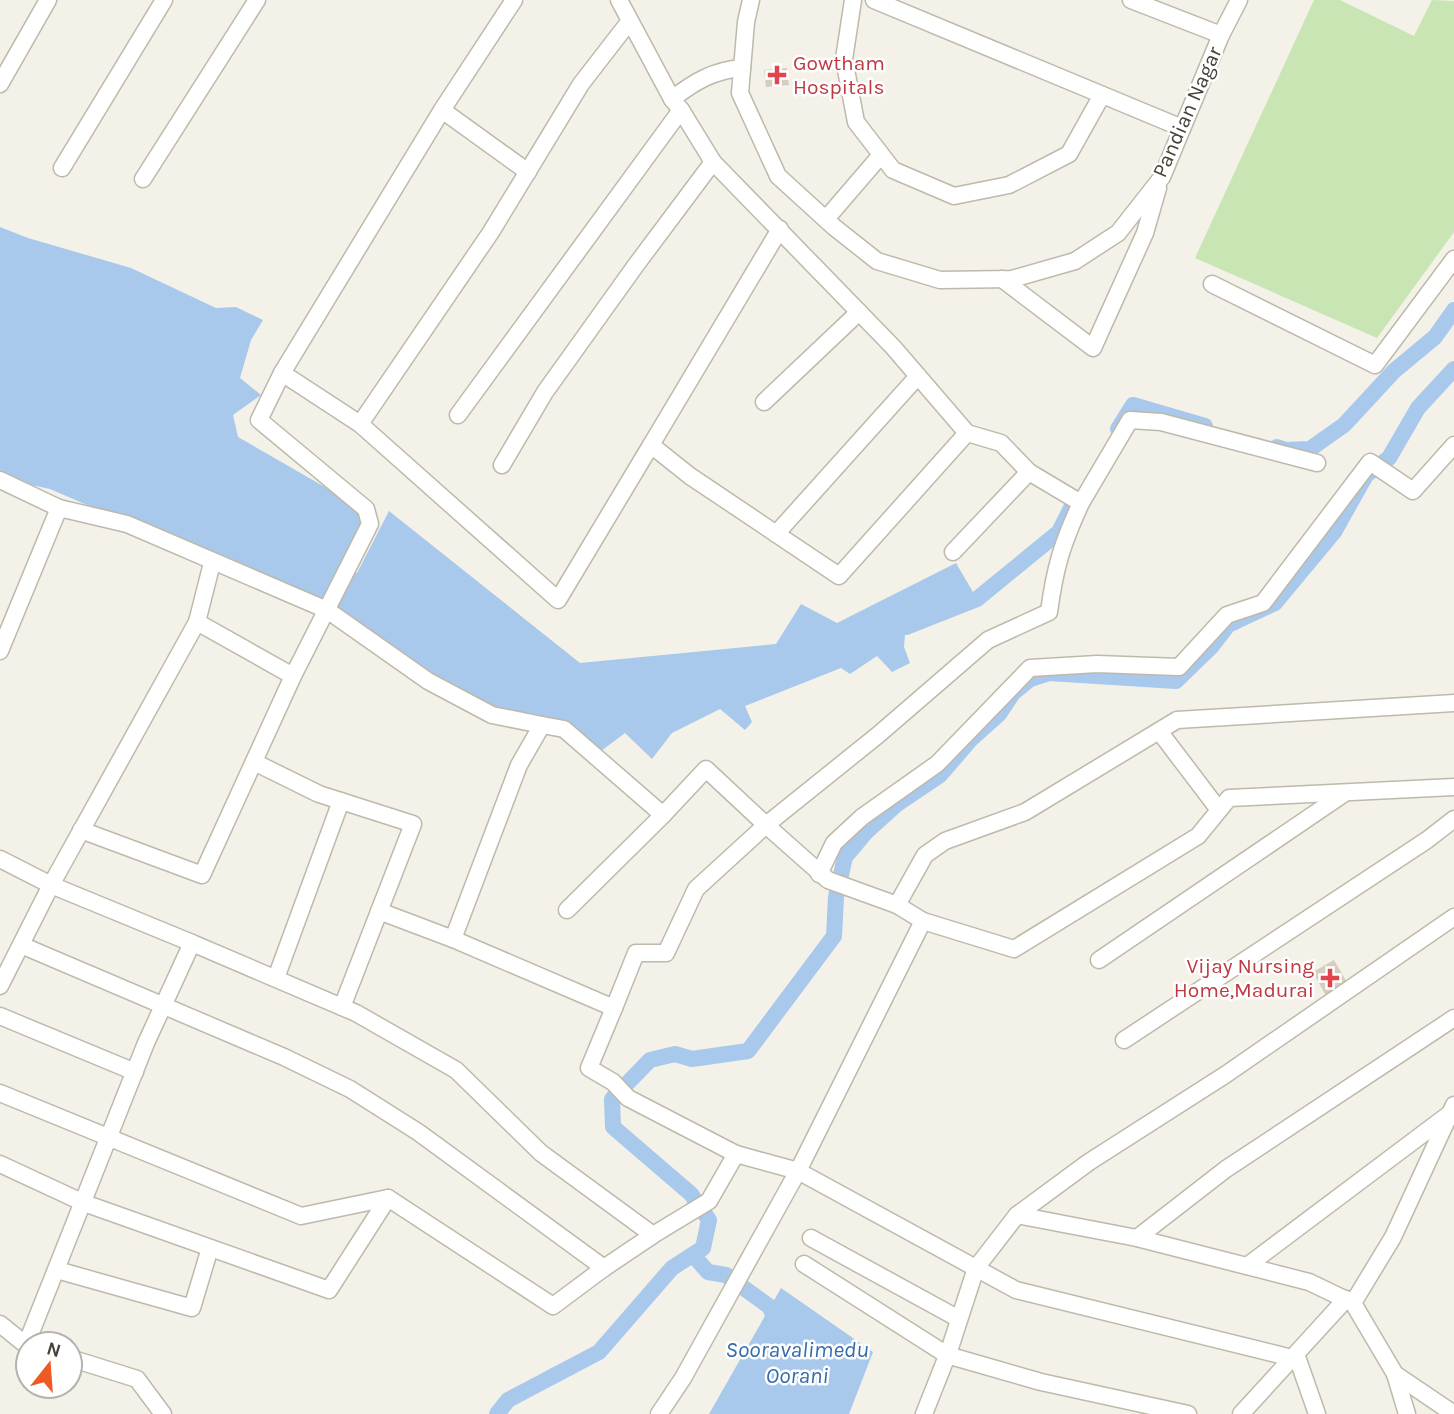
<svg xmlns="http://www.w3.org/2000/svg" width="1454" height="1414" font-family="Karla,sans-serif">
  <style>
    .green { fill: #c8e5b3 }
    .water { fill: #a8c8ec }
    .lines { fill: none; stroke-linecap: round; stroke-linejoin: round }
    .canal { stroke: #a8c8ec; stroke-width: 16 }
    .building { fill: #d4cebe }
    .minor-casing { stroke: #beb9ab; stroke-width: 19 }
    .minor { stroke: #fff; stroke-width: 16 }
    .health-dot { fill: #e0444e; stroke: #fff; stroke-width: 2.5 }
    .labels { text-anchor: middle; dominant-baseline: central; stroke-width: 5; stroke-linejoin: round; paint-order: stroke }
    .health-label { font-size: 21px; fill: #be3a42; stroke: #fff; text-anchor: start }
    .street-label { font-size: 21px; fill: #464237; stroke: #fff }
    .water-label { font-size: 23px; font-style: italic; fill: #366cab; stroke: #fff }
  </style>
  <rect width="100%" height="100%" fill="#f3f1e8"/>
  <!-- green -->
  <path class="green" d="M1314 0H1340L1414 36 1432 0 1454 1V232L1377 338 1195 258Z"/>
  <!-- water -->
  <g class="water">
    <path d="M0 227 28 238 131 268 216 308 236 307 263 320 251 340 240 378 261 395 233 415 238 437 337 494 364 516 362 531 346 568 357 573 389 511 580 663 776 644 801 604 837 623 956 563 977 599 927 619 905 634 904 647 910 663 892 672 877 656 850 674 841 668 745 706 752 722 745 730 720 709 672 733 652 759 625 733 601 751 566 723 494 713 426 674 336 610 348 585 317 604 50 489 18 482 0 470Z"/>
    <path d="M781 1288 873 1352 849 1414H709Z"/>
  </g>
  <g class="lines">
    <!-- canal -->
    <g class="canal">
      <path d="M1118 429 1133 405 1205 426"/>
      <path d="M1277 447 1286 450 1310 449 1344 425 1394 371 1435 337 1454 310"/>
      <path d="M906 627 977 599 1059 532 1074 502"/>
      <path d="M693 1255 708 1272 726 1275 770 1307 777 1327"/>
      <path d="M497 1414 508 1400 599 1352 672 1268 703 1248 709 1220 691 1194 613 1127 612 1099 650 1060 675 1054 692 1059 748 1051 834 936 836 897 845 857 866 832 897 804 940 775 971 739 999 714 1013 693 1030 679 1049 673 1176 681 1211 647 1228 625 1275 603 1334 532 1366 475 1389 458 1418 408 1454 369"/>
    </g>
  </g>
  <!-- building -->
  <g class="building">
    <path d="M787 68 789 85 766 87 764 70Z"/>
    <path d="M1334 960 1348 984 1326 996 1313 972Z"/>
  </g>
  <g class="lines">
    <defs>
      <g id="minor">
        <path d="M619 0 672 99 681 110 713 162 893 347 967 433 1001 443 1029 472 953 552"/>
        <path d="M751 0 746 22 740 93 778 176 834 227 877 261 940 280 1012 279 1075 261 1118 233 1162 177 1221 35 1239 0"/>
        <path d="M853 0 844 59 856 122 893 170 954 196 1009 185 1069 154 1102 95"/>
        <path d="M874 0 1182 128"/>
        <path d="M1131 0 1221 35"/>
        <path d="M629 22 581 84 491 232 360 424 558 600 651 445"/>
        <path d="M0 84 48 0"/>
        <path d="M672 99C694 82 714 70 742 68"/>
        <path d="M442 110 528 172"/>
        <path d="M62 168 164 0"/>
        <path d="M143 179 257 0"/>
        <path d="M826 219 881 155"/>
        <path d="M780 229 651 445 690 476 839 576 967 433"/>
        <path d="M1002 279 1093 348 1145 233 1158 188"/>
        <path d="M1212 284 1375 365 1454 259"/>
        <path d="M764 402 859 312"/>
        <path d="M458 415 681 110"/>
        <path d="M360 424 282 373 442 110 514 0"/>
        <path d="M502 465 545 392 636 265 713 162"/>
        <path d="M1029 472 1081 503 1130 420 1161 422 1317 463"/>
        <path d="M0 480 59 508 0 651"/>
        <path d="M59 508 127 524 327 610 428 681 492 715 542 725"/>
        <path d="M776 534 918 376"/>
        <path d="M197 622 212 563"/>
        <path d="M1159 731 1219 810"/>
        <path d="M254 762 319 794 413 824 342 1007"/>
        <path d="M663 815 564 729 542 725 519 765 453 939 614 1008 589 1068 613 1082 628 1098 736 1154 798 1171 1016 1290 1292 1358"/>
        <path d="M81 830 202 875 293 676 370 524 366 509 259 420 282 373"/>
        <path d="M0 859 51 885 192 943"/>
        <path d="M819 874 834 843 862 817 937 764 1030 668 1097 664 1179 667 1227 615 1263 603 1370 462 1413 491 1454 445"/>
        <path d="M897 905 925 855 945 841 1025 812 1177 720 1454 703"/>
        <path d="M567 910 663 815 706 769 766 825 878 735 988 640 1049 612C1055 567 1062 544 1081 503"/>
        <path d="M379 911 453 939"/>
        <path d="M21 945 284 1057 350 1089 418 1132 604 1268 653 1235"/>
        <path d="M1099 960 1345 793"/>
        <path d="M276 978 341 801"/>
        <path d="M0 986 51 885 197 622 293 676"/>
        <path d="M614 1008 636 953H666L696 889 766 825 828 880 897 905 923 921 1014 949 1198 836 1229 798 1454 787"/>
        <path d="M0 1016 135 1072"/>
        <path d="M1124 1040 1427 840 1454 819"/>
        <path d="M0 1093 301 1216 388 1198 553 1306 604 1268"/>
        <path d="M0 1164 84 1203 329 1290 388 1198"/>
        <path d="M1017 1215 1089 1162 1225 1075 1454 917"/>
        <path d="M811 1238 959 1319"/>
        <path d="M1137 1238 1226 1169 1454 1018"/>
        <path d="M804 1264 947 1355 1041 1382 1188 1414"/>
        <path d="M1247 1266 1448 1115"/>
        <path d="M57 1270 192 1308 210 1248"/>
        <path d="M1353 1303 1395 1374 1454 1414"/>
        <path d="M0 1324 26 1345"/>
        <path d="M28 1346 26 1345 146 1043 192 943 356 1013 456 1070 541 1153 653 1235 709 1201 736 1154"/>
        <path d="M1296 1354 1317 1414"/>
        <path d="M70 1358 137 1379 163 1414"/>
        <path d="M1395 1374 1407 1414"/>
        <path d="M659 1414 683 1378 798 1171 923 921"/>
        <path d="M924 1414 949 1351 976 1268 1017 1215 1137 1238 1309 1282 1353 1303 1393 1237 1454 1105"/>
        <path d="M1241 1414 1346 1299"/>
      </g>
    </defs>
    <!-- minor casing -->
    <use href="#minor" class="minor-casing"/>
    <!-- minor -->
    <use href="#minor" class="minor"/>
  </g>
  <!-- markers -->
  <g class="health-dot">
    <path d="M773.5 64.5h7v7h7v7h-7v7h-7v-7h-7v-7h7z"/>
    <path d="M1326.5 967.5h7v7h7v7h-7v7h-7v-7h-7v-7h7z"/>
  </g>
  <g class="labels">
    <!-- health labels -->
    <g class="health-label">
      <text x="793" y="63">Gowtham<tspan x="793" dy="24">Hospitals</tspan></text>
      <text x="1314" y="966" text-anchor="end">Vijay Nursing<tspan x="1314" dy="24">Home,Madurai</tspan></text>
    </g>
    <!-- street labels -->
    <g class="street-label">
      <text transform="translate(1187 112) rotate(-66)">Pandian Nagar</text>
    </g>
    <!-- water labels -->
    <g class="water-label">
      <text x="797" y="1349">Sooravalimedu<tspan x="797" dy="26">Oorani</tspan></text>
    </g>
  </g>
  <!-- north arrow -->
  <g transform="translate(49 1365) rotate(17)"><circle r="33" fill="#ffffff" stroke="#b5b3af" stroke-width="2"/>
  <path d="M0-5L12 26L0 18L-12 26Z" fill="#ed5a24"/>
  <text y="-10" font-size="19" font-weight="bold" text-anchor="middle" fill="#464237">N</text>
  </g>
</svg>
